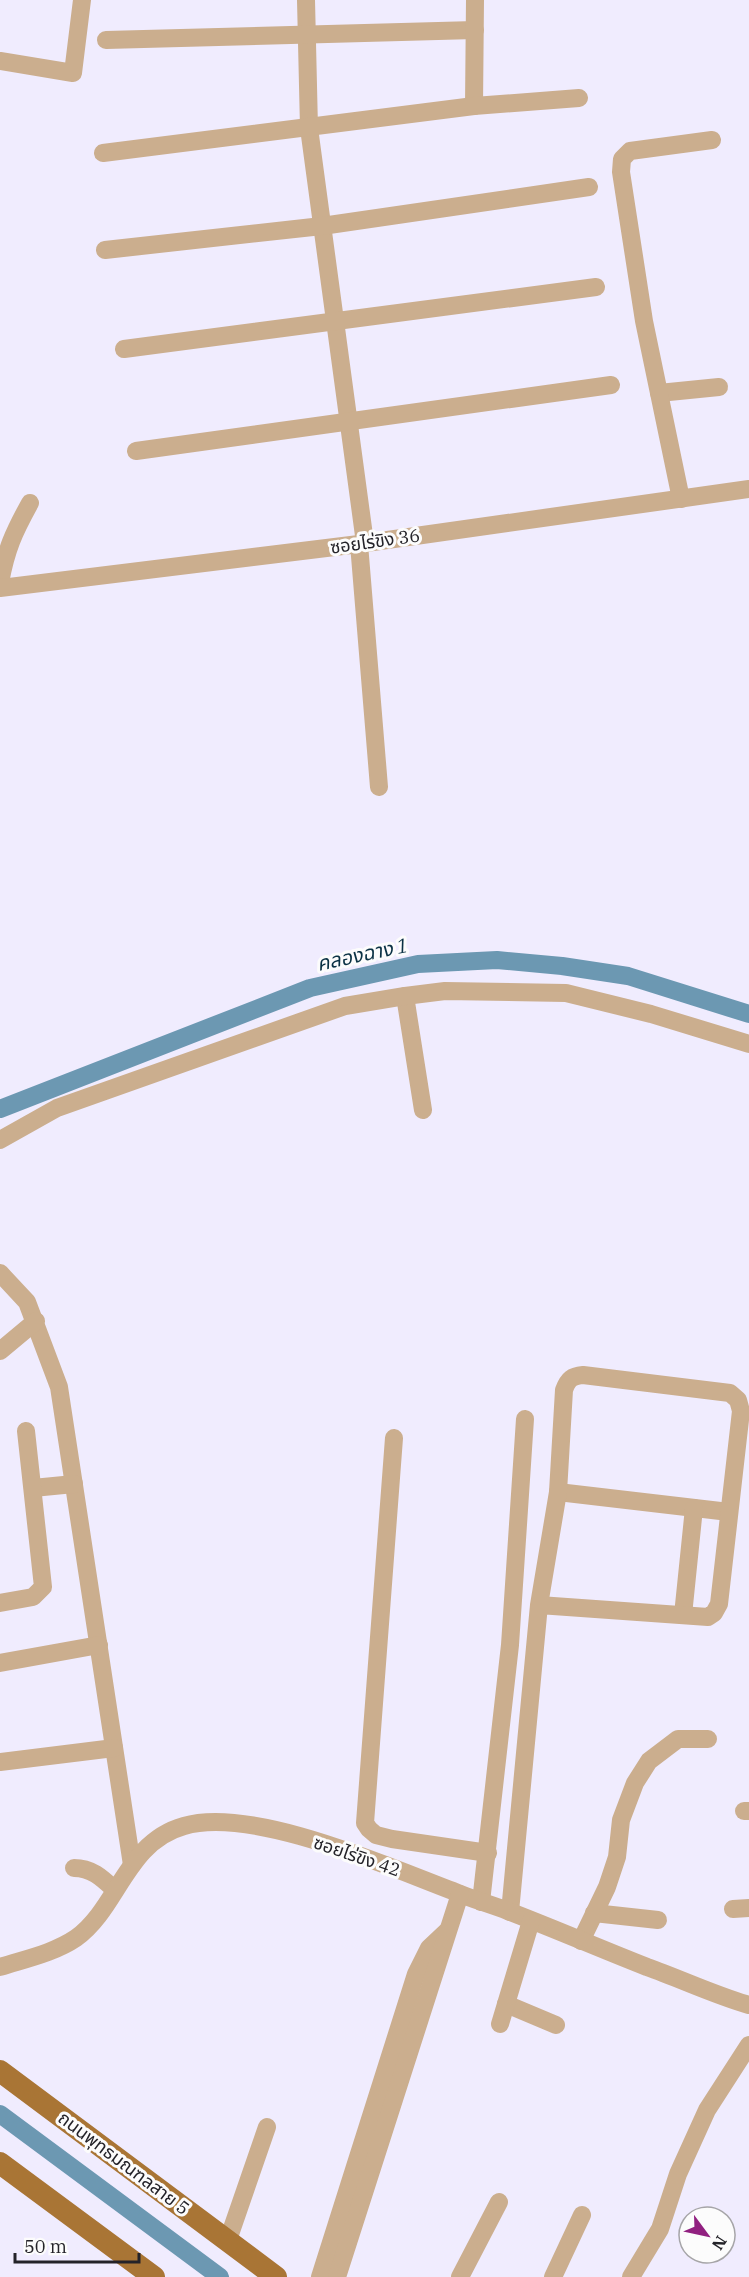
<svg xmlns="http://www.w3.org/2000/svg" width="749" height="2277" font-family="'IBM Plex Serif','Noto Sans Thai',serif">
  <style>
    .lines { fill: none; stroke-linecap: round; stroke-linejoin: round }
    .canal { stroke: #6c98b2; stroke-width: 18 }
    .minor { stroke: #cbae8e; stroke-width: 18 }
    .major { stroke: #a97535; stroke-width: 22 }
    .labels { text-anchor: middle; dominant-baseline: central; stroke-width: 6; stroke-linejoin: round; paint-order: stroke }
    .street-label { font-size: 18px; fill: #242329; stroke: #fcfcfc }
    .water-label { font-size: 20px; font-style: italic; fill: #0a3144; stroke: #fcfcfc }
  </style>
  <rect width="100%" height="100%" fill="#f0ecfe"/>
  <g class="lines">
    <!-- canal -->
    <g class="canal">
      <path d="M0 1109 310 988 418 964 497 960 562 966 628 976 749 1014"/>
      <path d="M0 2114 220 2277"/>
    </g>
    <!-- minor -->
    <g class="minor">
      <path d="M306 0 309 128 365 543"/>
      <path d="M106 40 475 30"/>
      <path d="M0 61 73 73 82 0"/>
      <path d="M474 106 475 0"/>
      <path d="M103 153 474 106 579 98"/>
      <path d="M105 250 322 226 589 187"/>
      <path d="M124 349 596 287"/>
      <path d="M659 393 719 387"/>
      <path d="M136 451 611 385"/>
      <path d="M681 499 644 321 621 172 622 159 630 151 712 140"/>
      <path d="M359 544 379 787"/>
      <path d="M0 583C6 549 14 532 30 503"/>
      <path d="M0 588 359 544 749 489"/>
      <path d="M405 996 423 1110"/>
      <path d="M0 1140 57 1108 345 1006 405 996 445 991 566 993 651 1014 749 1044"/>
      <path d="M0 1273 27 1302 59 1387 132 1865"/>
      <path d="M0 1351 36 1321"/>
      <path d="M394 1438 365 1823 369 1829 376 1835 392 1839 488 1853"/>
      <path d="M33 1488 74 1484"/>
      <path d="M558 1492 729 1512"/>
      <path d="M0 1603 33 1597 43 1587 26 1431"/>
      <path d="M683 1615 694 1508"/>
      <path d="M0 1663 99 1645"/>
      <path d="M0 1762 114 1748"/>
      <path d="M744 1811H749"/>
      <path d="M74 1868C92 1868 102 1878 115 1890"/>
      <path d="M481 1902 510 1645 525 1419"/>
      <path d="M733 1909 749 1908"/>
      <path d="M510 1912 539 1605 558 1492 564 1390C568 1379 572 1376 583 1375L730 1393 738 1400 741 1411 719 1604 714 1613 708 1617 539 1605"/>
      <path d="M594 1913 658 1920"/>
      <path d="M581 1941 607 1887 617 1857 621 1820 635 1783 649 1761 678 1739H708"/>
      <path d="M0 1967C25 1959 54 1953 76 1938 118 1908 126 1842 184 1826 251 1806 387 1866 453 1891 471 1899 490 1904 508 1911 555 1929 601 1949 647 1967 681 1979 714 1995 749 2005"/>
      <path d="M506 2004 556 2025"/>
      <path d="M500 2024 531 1921"/>
      <path d="M228 2240 267 2127"/>
      <path d="M320 2277 416 1974 429 1948 446 1932"/>
      <path d="M337 2277 460 1894"/>
      <path d="M460 2277 499 2202"/>
      <path d="M553 2277 582 2215"/>
      <path d="M631 2277 660 2229 678 2174 707 2110 749 2045"/>
    </g>
    <!-- major -->
    <g class="major">
      <path d="M0 2071 276 2277"/>
      <path d="M0 2163 154 2277"/>
    </g>
  </g>
  <g class="labels">
    <!-- street labels -->
    <g class="street-label">
      <text transform="translate(375 541) rotate(-8)">ซอยไร่ขิง 36</text>
      <text transform="translate(357 1856) rotate(19)">ซอยไร่ขิง 42</text>
      <text transform="translate(124 2163) rotate(37)">ถนนพุทธมณฑลสาย 5</text>
    </g>
    <!-- water labels -->
    <g class="water-label">
      <text transform="translate(362 954) rotate(-12)">คลองฉาง 1</text>
    </g>
  </g>
  <!-- north arrow -->
  <g transform="translate(707 2235) rotate(123)"><circle r="28" fill="#fcfcfc" stroke="#a6a5a8" stroke-width="1.5"/>
  <path d="M0-4.5L10 22L0 15L-10 22Z" fill="#912080"/>
  <text y="-9" font-size="16" font-weight="bold" text-anchor="middle" fill="#242329">N</text>
  </g>
  <!-- scale -->
  <path d="M15 2253v9h124v-9" fill="none" stroke="#242329" stroke-width="3"/>
  <text x="24" y="2253" font-size="18" fill="#242329" stroke="#fcfcfc" stroke-width="4.5" paint-order="stroke">50 m</text>
</svg>
